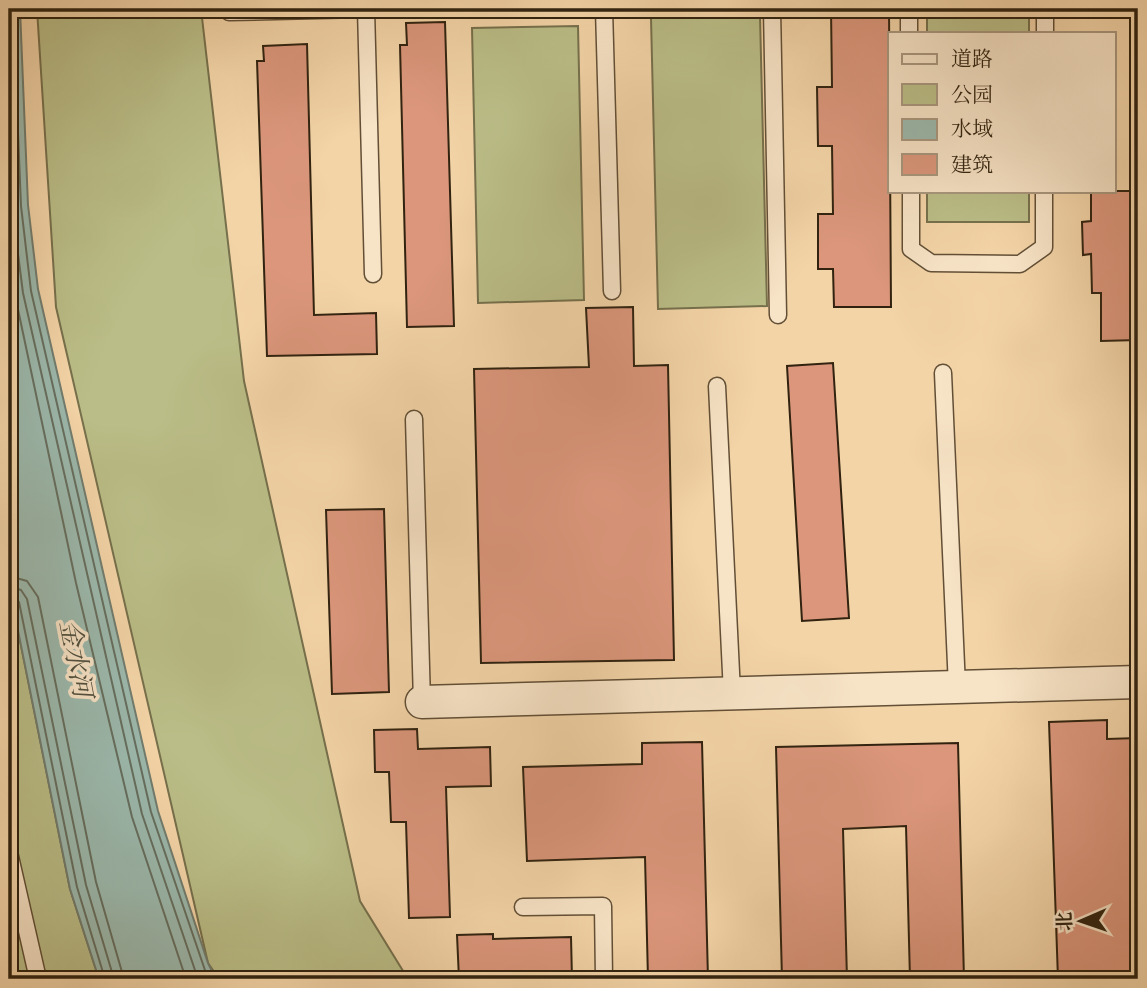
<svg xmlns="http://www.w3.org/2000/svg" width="1147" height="988" font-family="'Sorts Mill Goudy','Noto Serif SC',serif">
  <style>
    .green { fill: #babd87; stroke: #76704c; stroke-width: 2 }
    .water { fill: #9bb8ac; stroke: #717c6e; stroke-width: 2 }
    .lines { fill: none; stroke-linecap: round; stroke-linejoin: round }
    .shore { stroke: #666e5e; stroke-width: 2 }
    .building { fill: #db967b; stroke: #312310; stroke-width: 2 }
    .lane-casing { stroke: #624f36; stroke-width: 19 }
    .street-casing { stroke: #624f36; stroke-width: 35 }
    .lane { stroke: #f7e3c6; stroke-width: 16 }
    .street { stroke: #f7e3c6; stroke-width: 32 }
    .labels { text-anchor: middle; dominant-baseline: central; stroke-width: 7; stroke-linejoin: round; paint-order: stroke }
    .water-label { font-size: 26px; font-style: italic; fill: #51503f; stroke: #f7e3c6 }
  </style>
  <rect width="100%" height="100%" fill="#f3d4a7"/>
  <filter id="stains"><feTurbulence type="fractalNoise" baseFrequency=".00286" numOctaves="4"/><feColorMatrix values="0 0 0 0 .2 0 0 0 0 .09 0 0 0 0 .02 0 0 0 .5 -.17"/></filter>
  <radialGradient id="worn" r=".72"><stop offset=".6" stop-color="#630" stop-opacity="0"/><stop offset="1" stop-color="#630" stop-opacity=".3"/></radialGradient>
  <!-- green -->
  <g class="green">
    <path d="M37 9H201L244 381 360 901 408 979H219L208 963 56 307Z"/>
    <rect x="927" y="9" width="102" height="24"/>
    <path d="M760 16 767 306 658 309 651 18Z"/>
    <path d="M578 26 584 300 478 303 472 28Z"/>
    <rect x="927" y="191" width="102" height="31"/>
    <path d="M9 586 70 889 99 979H9Z"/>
  </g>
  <!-- water -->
  <path class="water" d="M9 9H20L28 205 38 289 158 811 208 963 216 979H99L70 889 9 586Z"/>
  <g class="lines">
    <!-- shore -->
    <g class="shore">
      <path d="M13 9 21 206 31 291 151 812 208 979"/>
      <path d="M9 118 12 207 23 293 142 814 198 979"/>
      <path d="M9 267 76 583 132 817 186 979"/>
      <path d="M9 576 27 581 38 597 96 882 124 979"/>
      <path d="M9 586 21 590 27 599 86 885 114 979"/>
      <path d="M9 595 19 602 77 887 105 979"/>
    </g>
  </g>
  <!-- building -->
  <g class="building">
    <path d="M831 9H889L891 307H834L833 269H818V214H833L832 146H818L817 87H832Z"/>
    <path d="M445 22 454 326 407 327 400 45H407L406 23Z"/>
    <path d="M307 44 314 315 376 313 377 354 267 356 257 61H264L263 46Z"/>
    <path d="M1091 191H1138V340L1101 341V293H1092L1091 254 1083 255 1082 222 1091 221Z"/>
    <path d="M633 307 634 366 668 365 674 660 481 663 474 369 589 367 586 308Z"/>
    <path d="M833 363 849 618 802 621 787 366Z"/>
    <path d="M384 509 389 692 332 694 326 510Z"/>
    <path d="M1107 720V739L1138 738V979H1058L1049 722Z"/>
    <path d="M417 729 418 749 490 747 491 786 446 787 450 917 409 918 406 822H391L389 772H375L374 730Z"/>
    <path d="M702 742 708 979H648L645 857 527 861 523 767 642 764V743Z"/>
    <path d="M958 743 964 979H910L906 826 843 829 847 979H782L776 747Z"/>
    <path d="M493 934V939L571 937 572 979H459L457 935Z"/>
  </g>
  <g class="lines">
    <defs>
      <g id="lane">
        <path d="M366 9 373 274"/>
        <path d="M604 9 612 291"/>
        <path d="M772 9 778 315"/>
        <path d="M909 9V33"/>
        <path d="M229 12 362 9"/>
        <path d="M1045 33V9"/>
        <path d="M911 191V249L931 263 1020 264 1044 247V191"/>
        <path d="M943 373 957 687"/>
        <path d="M717 386 732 693"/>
        <path d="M414 419 422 702"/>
        <path d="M9 852 38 979"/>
        <path d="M523 907 603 906 604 979"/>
      </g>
      <path id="street" d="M422 702 1138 682"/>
    </defs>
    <!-- lane casing -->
    <use href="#lane" class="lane-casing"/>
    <!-- street casing -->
    <use href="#street" class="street-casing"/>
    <!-- lane -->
    <use href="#lane" class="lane"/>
    <!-- street -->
    <use href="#street" class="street"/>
  </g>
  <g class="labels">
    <!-- water labels -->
    <g class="water-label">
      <text transform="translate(74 659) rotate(79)">金水河</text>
    </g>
  </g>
  <!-- margin -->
  <rect width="1147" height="988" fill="none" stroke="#f3d4a7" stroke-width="35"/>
  <rect x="10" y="10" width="1126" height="967" fill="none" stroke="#312310" stroke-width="3.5"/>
  <rect x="18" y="18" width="1112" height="953" fill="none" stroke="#312310" stroke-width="2"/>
  <!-- legend -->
  <rect x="888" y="32" width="228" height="161" fill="#f7e3c6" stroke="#a8967d" stroke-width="2"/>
  <rect x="902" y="54" width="35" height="10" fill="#f7e3c6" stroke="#a8967d" stroke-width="2"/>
  <text x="951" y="66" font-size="21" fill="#312310">道路</text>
  <rect x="902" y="84" width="35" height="21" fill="#babd87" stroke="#a8967d" stroke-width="2"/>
  <text x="951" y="102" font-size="21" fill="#312310">公园</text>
  <rect x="902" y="119" width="35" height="21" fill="#9bb8ac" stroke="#a8967d" stroke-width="2"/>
  <text x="951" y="136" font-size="21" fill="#312310">水域</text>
  <rect x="902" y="154" width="35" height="21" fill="#db967b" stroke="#a8967d" stroke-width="2"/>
  <text x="951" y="172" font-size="21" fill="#312310">建筑</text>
  <!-- north arrow -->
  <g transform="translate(1081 921) rotate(268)" stroke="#f7e3c6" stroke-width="5" paint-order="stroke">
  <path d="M0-5L12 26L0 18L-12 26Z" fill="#312310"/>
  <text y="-10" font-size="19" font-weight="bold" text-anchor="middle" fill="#312310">北</text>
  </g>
  <rect width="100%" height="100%" filter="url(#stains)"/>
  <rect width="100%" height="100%" fill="url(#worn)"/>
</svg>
